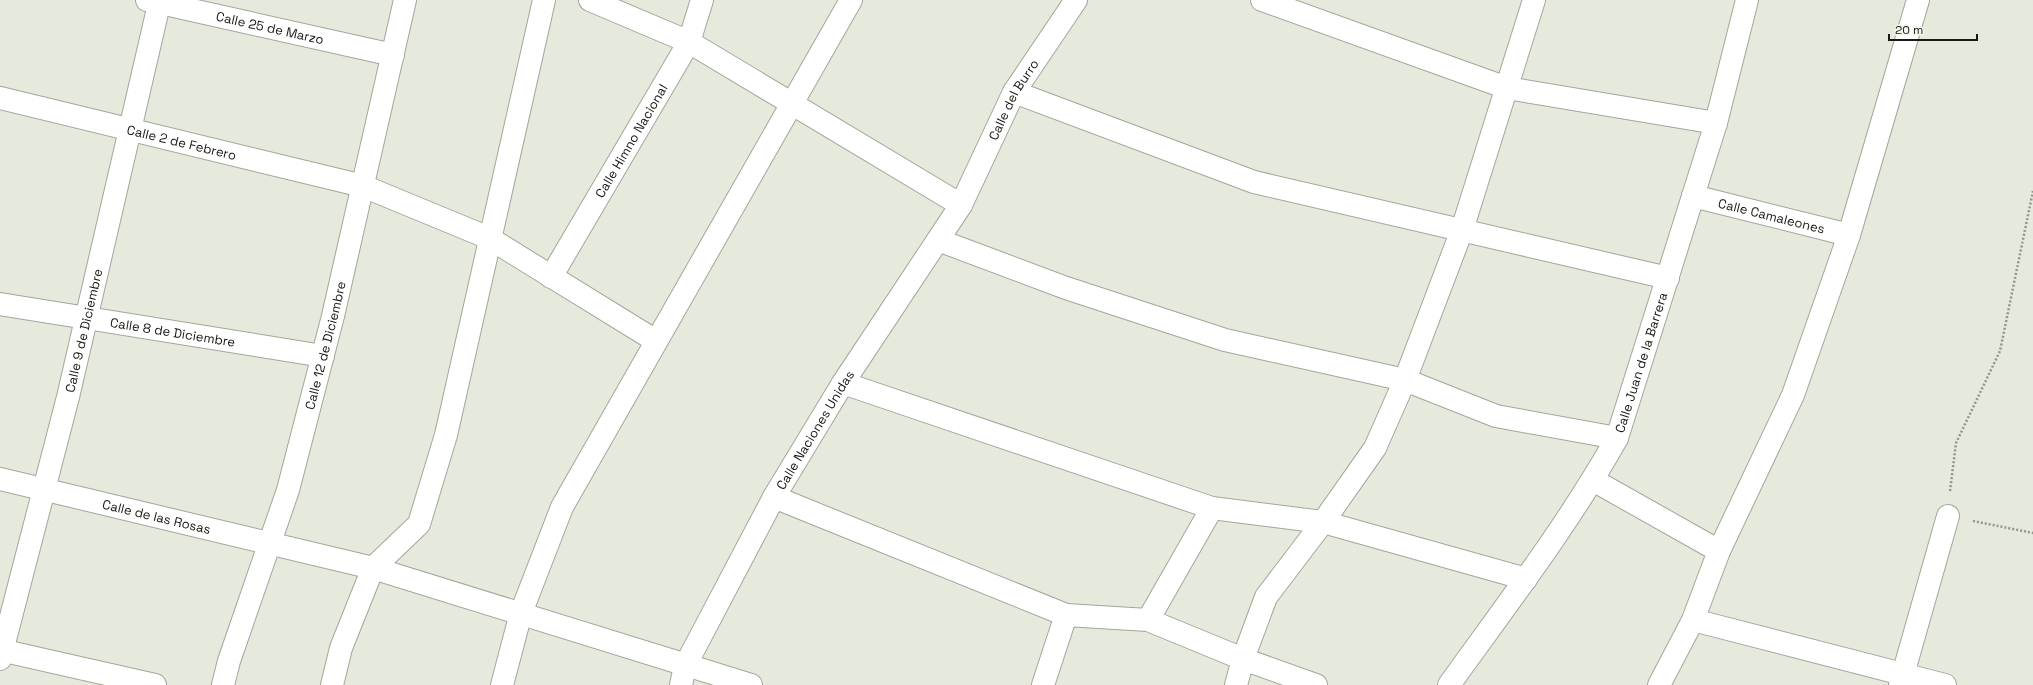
<svg xmlns="http://www.w3.org/2000/svg" width="2033" height="685" font-family="'Space Grotesk',sans-serif">
  <style>
    .lines { fill: none; stroke-linecap: round; stroke-linejoin: round }
    .minor-casing { stroke: #a2a799; stroke-width: 24 }
    .path { stroke: #92968b; stroke-width: 2.5; stroke-dasharray: 2 2; stroke-linecap: butt }
    .minor { stroke: #fff; stroke-width: 22 }
    .labels { text-anchor: middle; dominant-baseline: central; stroke-width: 4; stroke-linejoin: round; paint-order: stroke }
    .street-label { font-size: 13px; fill: #171914; stroke: #f3f7e9 }
  </style>
  <rect width="100%" height="100%" fill="#e5eadc"/>
  <g class="lines">
    <defs>
      <g id="minor">
        <path id="s1" d="M147 0 393 55"/>
        <path d="M590 0 689 42 961 205"/>
        <path d="M1262 0 1507 88 1716 123"/>
        <path d="M1014 92 1254 182 1668 278"/>
        <path id="s2" d="M0 98 363 186 489 238 656 341"/>
        <path id="s3" d="M1693 196 1849 235"/>
        <path d="M938 240 1066 288 1225 340 1405 380 1496 416 1617 438"/>
        <path id="s4" d="M551 277 689 42 702 0"/>
        <path id="s5" d="M0 304 323 356"/>
        <path d="M843 383 1212 508 1323 522 1526 579"/>
        <path id="s6" d="M0 479 373 568 751 685"/>
        <path d="M1593 480 1719 551"/>
        <path d="M774 497 1066 615 1148 620 1243 659 1316 685"/>
        <path d="M1148 620 1212 508"/>
        <path d="M1693 620 1945 685"/>
        <path d="M0 650 155 685"/>
        <path id="s7" d="M0 659 68 397 160 0"/>
        <path id="s8" d="M223 685 229 661 288 490 333 316 405 0"/>
        <path d="M332 685 341 648 373 568 419 524 446 435 544 0"/>
        <path d="M502 685 521 613 562 507 851 0"/>
        <path id="s9" d="M681 685 685 666 774 497 843 383 961 205 1014 92 1076 0"/>
        <path d="M1043 685 1066 615"/>
        <path d="M1236 685 1243 659 1266 597 1323 522 1375 448 1405 380 1462 230 1534 0"/>
        <path id="s10" d="M1449 685C1507 604 1568 525 1617 438L1716 123 1747 0"/>
        <path d="M1659 685 1693 620 1719 551 1793 395 1849 235 1918 0"/>
        <path d="M1900 685 1948 516"/>
      </g>
    </defs>
    <!-- minor casing -->
    <use href="#minor" class="minor-casing"/>
    <!-- path -->
    <g class="path">
      <path d="M1950 491 1956 443 2000 351 2033 191"/>
      <path d="M1973 521 2033 533"/>
    </g>
    <!-- minor -->
    <use href="#minor" class="minor"/>
  </g>
  <g class="labels">
    <!-- street labels -->
    <g class="street-label">
      <text stroke="none"><textPath href="#s1" startOffset="126">Calle 25 de Marzo</textPath></text>
      <text stroke="none"><textPath href="#s9" startOffset="675">Calle del Burro</textPath></text>
      <text stroke="none"><textPath href="#s4" startOffset="158">Calle Himno Nacional</textPath></text>
      <text stroke="none"><textPath href="#s2" startOffset="187">Calle 2 de Febrero</textPath></text>
      <text stroke="none"><textPath href="#s3" startOffset="81">Calle Camaleones</textPath></text>
      <text stroke="none"><textPath href="#s7" startOffset="339">Calle 9 de Diciembre</textPath></text>
      <text stroke="none"><textPath href="#s5" startOffset="175">Calle 8 de Diciembre</textPath></text>
      <text stroke="none"><textPath href="#s8" startOffset="355">Calle 12 de Diciembre</textPath></text>
      <text stroke="none"><textPath href="#s10" startOffset="378">Calle Juan de la Barrera</textPath></text>
      <text stroke="none"><textPath href="#s9" startOffset="289">Calle Naciones Unidas</textPath></text>
      <text stroke="none"><textPath href="#s6" startOffset="161">Calle de las Rosas</textPath></text>
    </g>
  </g>
  <!-- scale -->
  <path d="M1889 34v6h88v-6" fill="none" stroke="#171914" stroke-width="2"/>
  <text x="1895" y="34" font-size="12" fill="#171914" stroke="#f3f7e9" stroke-width="3" paint-order="stroke">20 m</text>
</svg>
